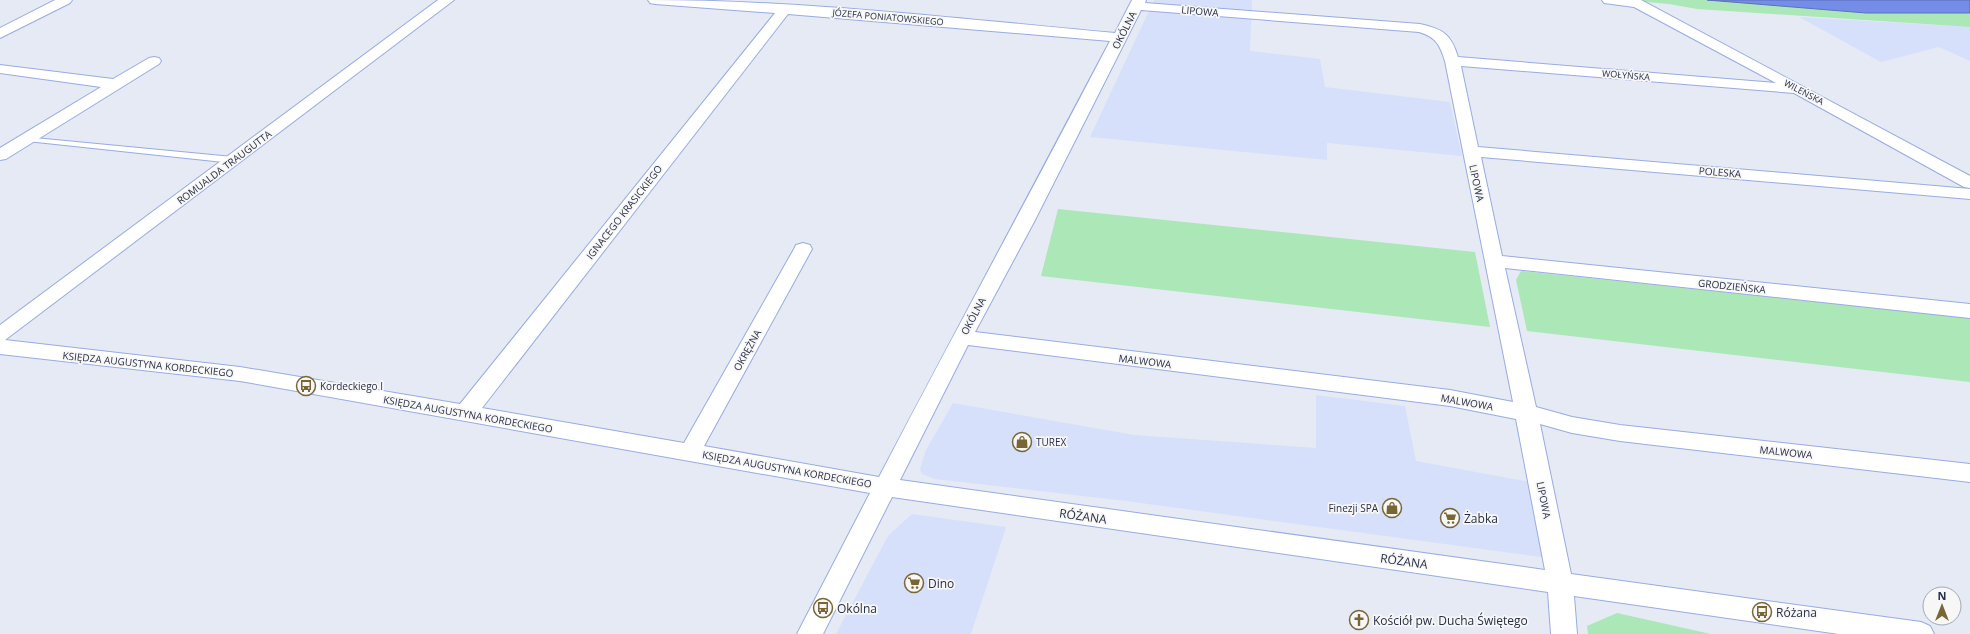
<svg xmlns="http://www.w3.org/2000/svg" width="1970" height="634" font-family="'Open Sans',sans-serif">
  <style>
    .built { fill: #d7e0fa }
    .green { fill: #ace7b7 }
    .water { fill: #738de9; stroke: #5c71b8 }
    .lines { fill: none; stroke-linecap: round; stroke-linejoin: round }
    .lane-casing { stroke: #99abe1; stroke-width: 2 }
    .street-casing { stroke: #99abe1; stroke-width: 2 }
    .lane { fill: #fff; fill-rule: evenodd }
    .street { fill: #fff; fill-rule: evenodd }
    .labels { text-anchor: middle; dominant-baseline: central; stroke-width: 3.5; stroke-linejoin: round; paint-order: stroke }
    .far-street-label { font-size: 9px; fill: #282f45; stroke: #f7f7f7 }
    .street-label { font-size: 10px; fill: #282f45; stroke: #f7f7f7 }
    .poi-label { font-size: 10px; fill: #282f45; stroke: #f7f7f7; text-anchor: start }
    .near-street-label { font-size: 12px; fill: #282f45; stroke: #f7f7f7 }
    .near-poi-label { font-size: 12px; fill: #282f45; stroke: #f7f7f7; text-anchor: start }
  </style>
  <rect width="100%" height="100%" fill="#e5eaf5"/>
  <!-- built -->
  <g class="built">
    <path d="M1154 0H1252L1250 51 1320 59 1325 87 1450 102 1462 156 1327 143V160L1090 137Z"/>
    <path d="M1799 17 1970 27V61L1939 47 1881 62Z"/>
    <path d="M1316 395 1405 406 1416 461 1541 484 1555 559 1126 501 935 479 922 474 920 469 926 450 953 403 1134 435 1316 448Z"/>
    <path d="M912 514 1006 527 971 634H836L888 536Z"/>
  </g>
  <!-- green -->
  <g class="green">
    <path d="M1624 0H1970V27L1697 9 1669 4Z"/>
    <path d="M1058 209 1475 252 1490 327 1041 276Z"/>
    <path d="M1521 271 1970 318V382L1527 331 1516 280Z"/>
    <path d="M1617 613 1711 634H1588L1587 626Z"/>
  </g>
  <!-- water -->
  <path class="water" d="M1707 0H1970V13H1866Z"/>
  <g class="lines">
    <defs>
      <path id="lane" d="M24 137 233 157 237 160 233 163 27 141 23 139Z"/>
      <g id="street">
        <path d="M55 0H72L70 3 0 38V28Z"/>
        <path d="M438 0H454L5 340 240 367 460 404 775 13 655 4 650 3 648 0C804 0 960 19 1115 33L1132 0H1146L1145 3 1420 24C1443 29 1451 34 1458 57L1776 83 1634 7 1604 3 1602 0H1641L1970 176V188L1964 187 1794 93 1461 66 1478 147 1970 189V199L1481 157 1502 256 1970 304V318L1505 268 1536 407 1572 417 1620 425 1970 464V482L1620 441 1572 433 1540 424 1571 574 1921 622 1930 626 1934 634H1839L1574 596 1577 634H1551L1548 592 892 497 823 634H797L870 493 240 381 0 354V325ZM1141 10 1419 32C1436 37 1440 45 1445 61L1513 402 1450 390 975 332 1034 222ZM788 14 1110 41C1034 187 955 331 879 477L704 446 812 249 810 245 803 243 796 245 794 249 684 443 482 408ZM968 345 1450 406 1516 419 1545 570 900 480Z"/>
        <path d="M154 57 159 58 161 61 159 64 6 159 0 160V148L101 87 0 73V65L113 79 149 58Z"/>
      </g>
    </defs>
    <!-- lane casing -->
    <use href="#lane" class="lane-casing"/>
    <!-- street casing -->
    <use href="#street" class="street-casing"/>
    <!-- lane -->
    <use href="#lane" class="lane"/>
    <!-- street -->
    <use href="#street" class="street"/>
  </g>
  <!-- icons -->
  <defs>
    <symbol id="bus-ring" viewBox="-11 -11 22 22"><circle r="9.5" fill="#f7f7f7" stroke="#786635" stroke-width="1.5"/><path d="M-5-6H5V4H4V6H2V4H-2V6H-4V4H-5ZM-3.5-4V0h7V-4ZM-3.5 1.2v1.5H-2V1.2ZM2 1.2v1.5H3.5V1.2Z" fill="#786635"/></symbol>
    <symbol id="shop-ring" viewBox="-11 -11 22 22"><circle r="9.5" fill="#f7f7f7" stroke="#786635" stroke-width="1.5"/><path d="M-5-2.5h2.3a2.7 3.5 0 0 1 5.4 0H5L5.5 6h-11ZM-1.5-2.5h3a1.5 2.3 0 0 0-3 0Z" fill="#786635"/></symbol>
    <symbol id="supermarket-ring" viewBox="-11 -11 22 22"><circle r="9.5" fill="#f7f7f7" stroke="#786635" stroke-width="1.5"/><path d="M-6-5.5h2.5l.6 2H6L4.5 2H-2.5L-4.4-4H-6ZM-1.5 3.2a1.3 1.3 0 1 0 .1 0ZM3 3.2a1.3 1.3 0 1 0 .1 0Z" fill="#786635"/></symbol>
    <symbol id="church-ring" viewBox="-11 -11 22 22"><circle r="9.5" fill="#f7f7f7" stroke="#786635" stroke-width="1.5"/><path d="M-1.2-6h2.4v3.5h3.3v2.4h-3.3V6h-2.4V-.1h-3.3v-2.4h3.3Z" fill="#786635"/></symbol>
  </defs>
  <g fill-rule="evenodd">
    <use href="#bus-ring" x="295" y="375" width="22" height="22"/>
    <use href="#shop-ring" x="1011" y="431" width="22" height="22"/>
    <use href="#shop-ring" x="1381" y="497" width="22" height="22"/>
    <use href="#supermarket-ring" x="1439" y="507" width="22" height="22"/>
    <use href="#supermarket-ring" x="903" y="572" width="22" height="22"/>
    <use href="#bus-ring" x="812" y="597" width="22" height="22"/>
    <use href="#bus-ring" x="1751" y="601" width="22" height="22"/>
    <use href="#church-ring" x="1348" y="609" width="22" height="22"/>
  </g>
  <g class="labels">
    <!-- far-street labels -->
    <g class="far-street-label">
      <text transform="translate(888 17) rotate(5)">JÓZEFA PONIATOWSKIEGO</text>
      <text transform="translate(1626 75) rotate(5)">WOŁYŃSKA</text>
      <text transform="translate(1804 92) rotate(28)">WILEŃSKA</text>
    </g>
    <!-- street labels -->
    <g class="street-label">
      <text transform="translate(1200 11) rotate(5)">LIPOWA</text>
      <text transform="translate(1124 30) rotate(-63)">OKÓLNA</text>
      <text transform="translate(224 167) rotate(-37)">ROMUALDA TRAUGUTTA</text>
      <text transform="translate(1720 172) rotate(5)">POLESKA</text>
      <text transform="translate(1477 183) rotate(78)">LIPOWA</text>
      <text transform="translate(624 212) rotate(-52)">IGNACEGO KRASICKIEGO</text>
      <text transform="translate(1732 286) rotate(6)">GRODZIEŃSKA</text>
      <text transform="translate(973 316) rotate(-62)">OKÓLNA</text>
      <text transform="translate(747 350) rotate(-61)">OKRĘŻNA</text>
      <text transform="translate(1145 361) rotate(7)">MALWOWA</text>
      <text transform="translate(148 364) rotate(6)">KSIĘDZA AUGUSTYNA KORDECKIEGO</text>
      <text transform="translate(1467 402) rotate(10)">MALWOWA</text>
      <text transform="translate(468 414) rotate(10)">KSIĘDZA AUGUSTYNA KORDECKIEGO</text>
      <text transform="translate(1786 452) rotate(6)">MALWOWA</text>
      <text transform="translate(787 469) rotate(10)">KSIĘDZA AUGUSTYNA KORDECKIEGO</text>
      <text transform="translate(1544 500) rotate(79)">LIPOWA</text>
    </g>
    <!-- poi labels -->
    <g class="poi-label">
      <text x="320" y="386">Kordeckiego I</text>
      <text x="1036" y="442">TUREX</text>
      <text x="1378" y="508" text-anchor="end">Finezji SPA</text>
    </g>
    <!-- near-street labels -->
    <g class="near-street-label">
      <text transform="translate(1083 516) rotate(8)">RÓŻANA</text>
      <text transform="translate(1404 561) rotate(8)">RÓŻANA</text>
    </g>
    <!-- near-poi labels -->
    <g class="near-poi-label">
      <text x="1464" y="518">Żabka</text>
      <text x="928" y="583">Dino</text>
      <text x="837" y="608">Okólna</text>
      <text x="1776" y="612">Różana</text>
      <text x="1373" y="620">Kościół pw. Ducha Świętego</text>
    </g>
  </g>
  <!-- north arrow -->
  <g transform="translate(1942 606)"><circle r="19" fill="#f7f7f7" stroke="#a4a7b0"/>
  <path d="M0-3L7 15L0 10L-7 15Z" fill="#786635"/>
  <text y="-6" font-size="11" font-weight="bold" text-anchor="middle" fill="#282f45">N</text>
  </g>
</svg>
